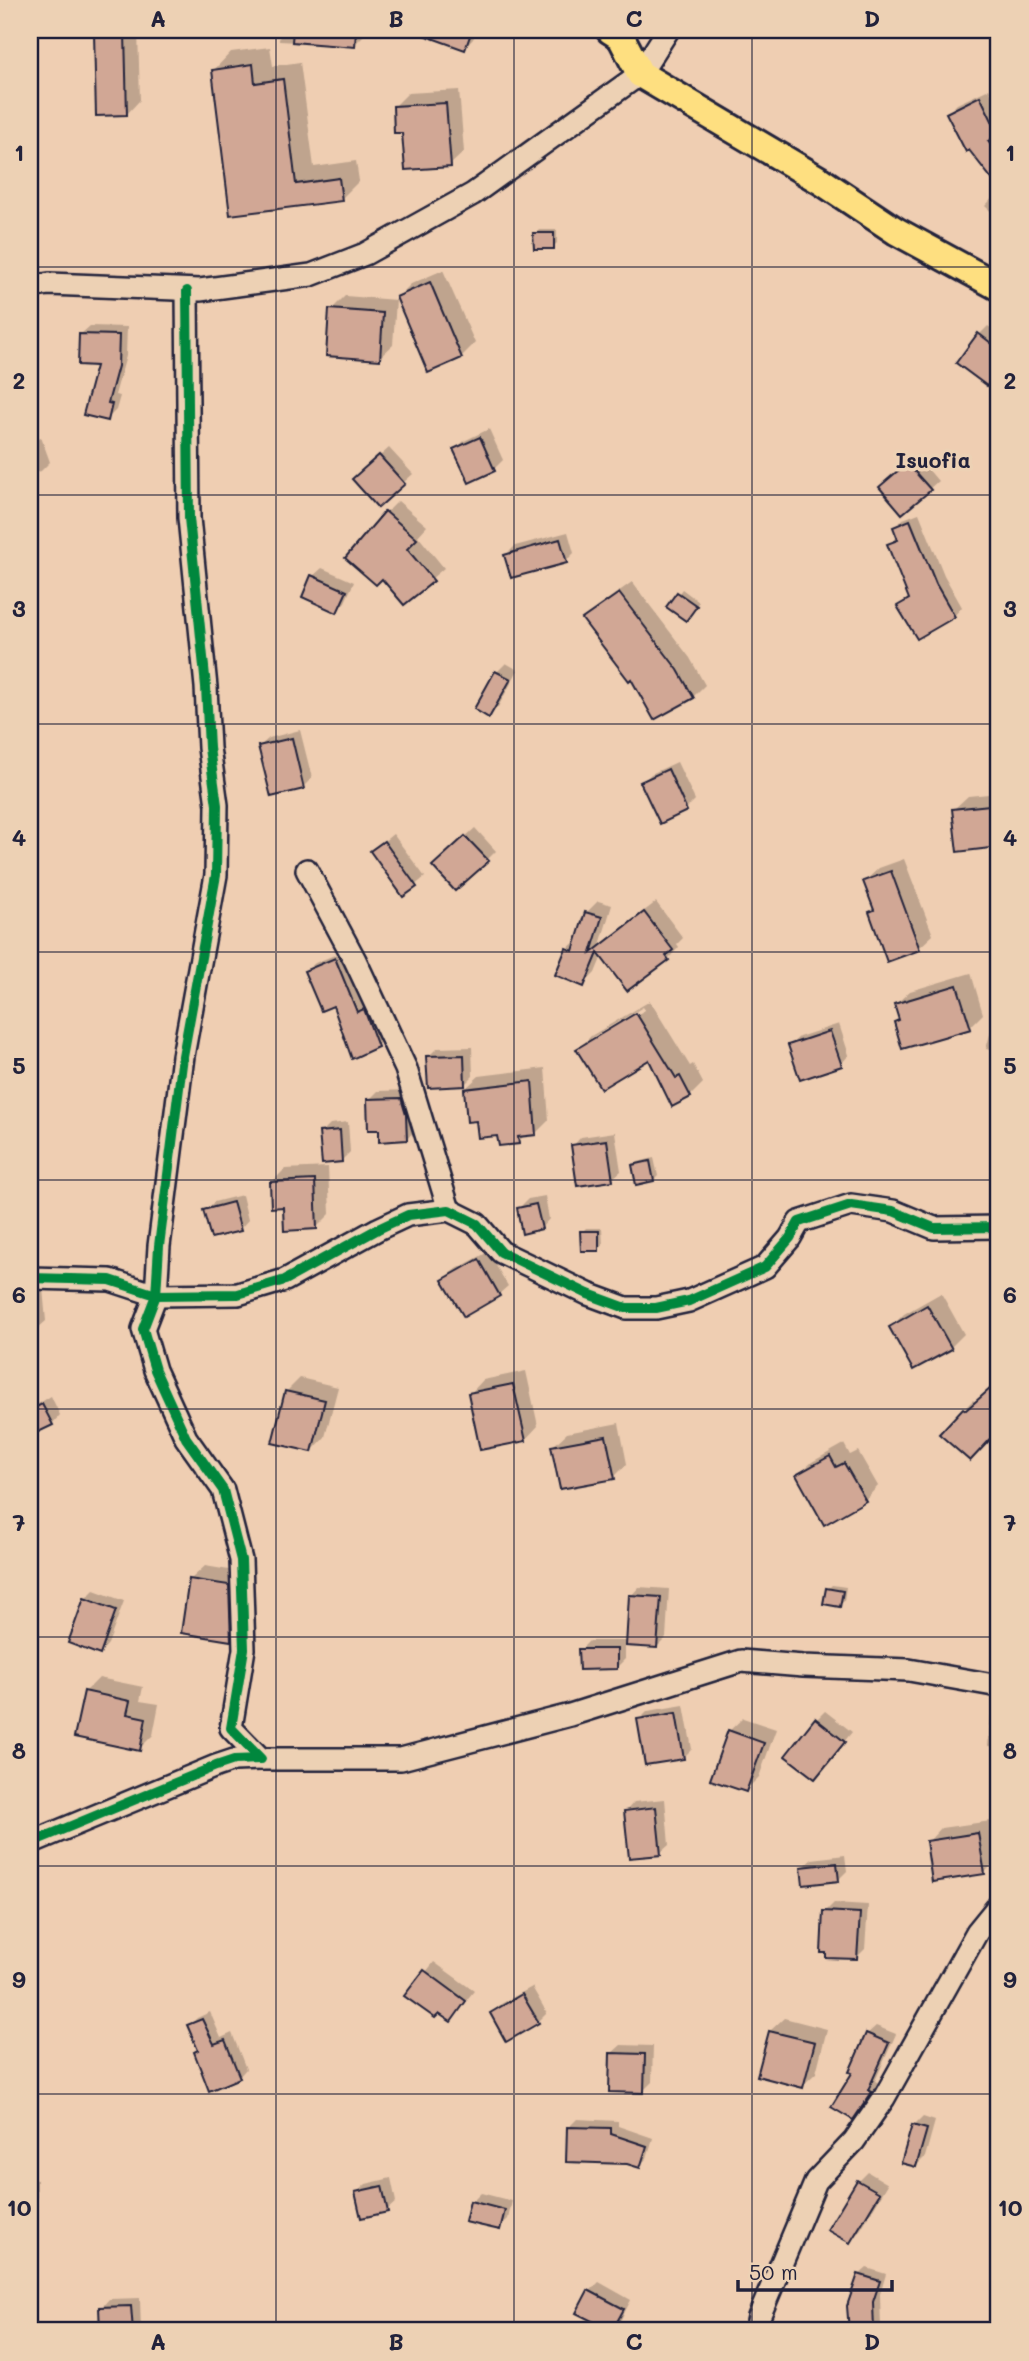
<svg xmlns="http://www.w3.org/2000/svg" width="1029" height="2361" font-family="Mali,sans-serif">
  <style>
    .shadow { fill: #0003; fill-rule: evenodd }
    .building { fill: #d1a795; stroke: #22223b; stroke-width: 2 }
    .lines { fill: none; stroke-linecap: round; stroke-linejoin: round }
    .minor-casing { stroke: #22223b; stroke-width: 26 }
    .major-casing { stroke: #22223b; stroke-width: 32 }
    .minor { stroke: #edd1b4; stroke-width: 21 }
    .major { stroke: #fedf80; stroke-width: 26 }
    .cycleway-casing { stroke: #edd1b4; stroke-width: 15 }
    .cycleway { stroke: #00873e; stroke-width: 10 }
    .grid { fill: none; stroke: #22223b; stroke-width: 2; stroke-opacity: 0.55 }
    .labels { text-anchor: middle; dominant-baseline: central; stroke-width: 7; stroke-linejoin: round; paint-order: stroke }
    .quarter-label { font-size: 21px; font-weight: bold; fill: #22223b; stroke: #edd1b4 }
    .neatline { fill: none; stroke: #22223b; stroke-width: 2.5 }
    .grid-label { font-size: 23px; text-anchor: middle; font-weight: bold; fill: #22223b }
  </style>
  <rect width="100%" height="100%" fill="#efceb2"/>
  <filter id="ink" filterUnits="userSpaceOnUse"><feTurbulence type="fractalNoise" baseFrequency=".0143" numOctaves="2"/><feDisplacementMap in="SourceGraphic" scale="14" xChannelSelector="R" yChannelSelector="G"/><feConvolveMatrix kernelMatrix="1 2 1 2 8 2 1 2 1" color-interpolation-filters="sRGB"/></filter>
  <g filter="url(#ink)">
    <!-- shadow -->
    <g class="shadow">
      <path d="M99 30H138L140 100 127 114 96 33Z"/>
      <path d="M280 30H369L354 45 279 41Z"/>
      <path d="M420 30H477L473 39 465 48 420 32Z"/>
      <path d="M270 47 273 66 300 62 314 167 356 161 359 181 341 199 232 213 214 70 231 52Z"/>
      <path d="M989 89 999 110V176L995 180 948 113 957 104Z"/>
      <path d="M459 90 464 152 450 165 404 131 394 107 408 93Z"/>
      <path d="M999 191V219L985 206Z"/>
      <path d="M539 230H557V243L553 247 535 234Z"/>
      <path d="M443 270 475 343 461 357 398 297 411 284Z"/>
      <path d="M345 296 396 300 393 345 379 358 331 310Z"/>
      <path d="M90 326 127 327 126 356 115 395 120 396 116 410 107 419 98 364 81 334Z"/>
      <path d="M988 326 999 334V370L987 384 979 335Z"/>
      <path d="M489 429 503 460 494 469 469 481 455 450 464 441Z"/>
      <path d="M41 437 50 462 41 471 30 475V441Z"/>
      <path d="M389 448 413 474 378 505 363 471Z"/>
      <path d="M916 455 938 481 929 489 890 478Z"/>
      <path d="M398 501 427 526 418 536 444 568 404 602 386 513Z"/>
      <path d="M919 513 944 575 962 607 954 616 900 606 910 596 889 545 898 536 895 528 903 519Z"/>
      <path d="M568 532 574 553 566 561 506 555 515 546Z"/>
      <path d="M322 568 354 582 345 602 336 611 313 576Z"/>
      <path d="M632 582 690 658 705 685 693 697 632 677 585 619 597 607Z"/>
      <path d="M682 589 699 602 689 615 669 607Z"/>
      <path d="M506 663 518 670 498 707 489 716 476 709 497 672Z"/>
      <path d="M300 730 312 778 303 787 260 746 269 738Z"/>
      <path d="M677 762 695 800 686 809 661 821 642 783 651 774Z"/>
      <path d="M999 793V846L958 850 954 809 968 796Z"/>
      <path d="M475 828 496 851 487 860 443 857Z"/>
      <path d="M393 834 425 877 403 895 372 851Z"/>
      <path d="M904 859 933 935 919 948 871 912 875 908 865 881 879 868Z"/>
      <path d="M598 901 612 905 600 945 656 902 683 938 677 944 679 947 668 959 602 956 595 973 583 985 567 949 579 938 586 913Z"/>
      <path d="M344 951 386 1037 377 1045 334 1003 306 971 315 963Z"/>
      <path d="M971 973 983 1014 970 1027 896 1023 900 1018 896 1004 910 991Z"/>
      <path d="M650 1001 690 1066 693 1064 703 1083 690 1096 673 1104 649 1058 578 1049 591 1036ZM643 1007 645 1010 591 1042V1038Z"/>
      <path d="M999 1014V1052L986 1049 994 1020Z"/>
      <path d="M839 1024 849 1055 841 1064 790 1045 799 1037Z"/>
      <path d="M472 1047 473 1076 464 1085 428 1057 437 1048Z"/>
      <path d="M545 1068 549 1120 535 1134 525 1135 518 1142 499 1134 478 1119 465 1089 479 1076Z"/>
      <path d="M410 1090 415 1130 407 1139 380 1128 369 1100 378 1091Z"/>
      <path d="M348 1122 350 1152 342 1160 321 1133 330 1124Z"/>
      <path d="M615 1132 621 1171 612 1179 573 1146 581 1137Z"/>
      <path d="M654 1158 658 1176 654 1180 634 1166 638 1162Z"/>
      <path d="M328 1167 330 1214 316 1228 284 1205 271 1183 285 1169Z"/>
      <path d="M242 1195 248 1220 240 1229 205 1211 214 1202Z"/>
      <path d="M545 1196 549 1219 541 1228 519 1208 528 1199Z"/>
      <path d="M586 1228H602L603 1245 599 1249 582 1232Z"/>
      <path d="M488 1252 508 1286 499 1294 465 1314 445 1280 453 1271Z"/>
      <path d="M30 1275 42 1278 46 1321 30 1335Z"/>
      <path d="M941 1293 964 1334 951 1347 914 1368 891 1327 904 1314Z"/>
      <path d="M526 1371 538 1426 525 1440 470 1394 483 1380Z"/>
      <path d="M300 1378 338 1387 325 1437 312 1451 274 1441 287 1391Z"/>
      <path d="M999 1382V1417L995 1420 999 1424V1428L970 1459 964 1409 973 1400 976 1403Z"/>
      <path d="M51 1396 60 1415 52 1424 35 1432 30 1423V1409Z"/>
      <path d="M619 1423 627 1464 614 1477 553 1446 567 1433Z"/>
      <path d="M844 1444 850 1455 858 1451 878 1486 865 1500 798 1475 812 1462Z"/>
      <path d="M205 1566 241 1572 243 1625 230 1639 191 1579Z"/>
      <path d="M832 1585 846 1587 844 1601 840 1605 828 1589Z"/>
      <path d="M639 1587 669 1589 666 1638 657 1647 625 1644V1659L616 1668 580 1650 589 1641H628L631 1596Z"/>
      <path d="M94 1590 124 1601 108 1644 100 1653 85 1599Z"/>
      <path d="M99 1678 143 1687 140 1701 159 1704 153 1735 139 1749 85 1692Z"/>
      <path d="M684 1705 692 1749 683 1758 639 1720 648 1711Z"/>
      <path d="M999 1706V1747L988 1746 991 1714Z"/>
      <path d="M825 1711 852 1732 815 1777 816 1720Z"/>
      <path d="M743 1718 776 1729 759 1777 746 1790 729 1731Z"/>
      <path d="M665 1799 669 1845 660 1853 626 1811 634 1802Z"/>
      <path d="M991 1821 998 1859 984 1873 928 1842 941 1828Z"/>
      <path d="M845 1855 847 1871 838 1880 803 1867 812 1859Z"/>
      <path d="M834 1903 868 1905 865 1949 856 1958 825 1912Z"/>
      <path d="M434 1962 474 1991 450 2020 407 1996Z"/>
      <path d="M532 1987 547 2013 538 2022 507 2039 492 2013 501 2004Z"/>
      <path d="M210 2012 221 2038 232 2033 246 2069 239 2077 199 2049 189 2026 197 2018Z"/>
      <path d="M784 2018 827 2029 816 2073 802 2086 770 2031Z"/>
      <path d="M876 2026 896 2034 875 2081 879 2083 852 2118 854 2072 867 2034Z"/>
      <path d="M621 2045 653 2046 652 2082 643 2091 612 2053Z"/>
      <path d="M923 2117 935 2121 925 2157 916 2166 914 2126Z"/>
      <path d="M577 2119 618 2121V2126L653 2138 647 2158 639 2166 627 2162 569 2127Z"/>
      <path d="M868 2172 888 2184 859 2232 850 2241 830 2229 859 2181Z"/>
      <path d="M391 2178 396 2202 387 2210 357 2192 366 2184Z"/>
      <path d="M30 2179 37 2180V2197L30 2204Z"/>
      <path d="M481 2193 512 2201 508 2219 499 2228 472 2202Z"/>
      <path d="M867 2268 886 2274 880 2294 881 2328 878 2331H850L849 2306 859 2275Z"/>
      <path d="M599 2282 631 2300 620 2321 611 2330 578 2313 590 2291Z"/>
      <path d="M140 2298 141 2331H102L101 2308 109 2299Z"/>
    </g>
    <!-- building -->
    <g class="building">
      <path d="M293 30H356L355 47 292 42Z"/>
      <path d="M415 30H472L465 50 415 32Z"/>
      <path d="M125 32 127 115 96 116 94 33Z"/>
      <path d="M253 64 255 83 283 79 296 184 339 178 342 201 230 215 212 70Z"/>
      <path d="M980 96 999 135 988 141 999 156V188L969 150 966 152 946 113Z"/>
      <path d="M446 103 451 167 405 170 402 133H394L393 106Z"/>
      <path d="M533 233H554V249H534Z"/>
      <path d="M430 282 462 358 428 373 396 297Z"/>
      <path d="M329 309 383 313 380 360 326 356Z"/>
      <path d="M978 333 999 349V370L987 386 956 363Z"/>
      <path d="M79 334 119 335 118 366 108 403 112 404 108 421 83 415 96 366 78 365Z"/>
      <path d="M480 437 495 471 469 483 453 449Z"/>
      <path d="M379 455 405 484 378 508 352 479Z"/>
      <path d="M907 463 931 490 902 514 879 487Z"/>
      <path d="M385 511 417 539 407 549 434 581 404 605 382 579 376 585 345 558Z"/>
      <path d="M910 520 936 584 955 617 917 639 897 606 909 599 887 544 898 540 893 527Z"/>
      <path d="M560 539 567 563 511 578 504 555Z"/>
      <path d="M311 575 347 591 337 613 302 597Z"/>
      <path d="M677 592 697 606 686 621 666 607Z"/>
      <path d="M619 593 678 670 694 698 654 720 631 679 629 681 582 619Z"/>
      <path d="M495 671 511 679 489 718 474 709Z"/>
      <path d="M292 738 304 789 271 797 258 746Z"/>
      <path d="M668 769 687 811 660 824 640 782Z"/>
      <path d="M999 804V847L957 852 952 809Z"/>
      <path d="M465 836 489 861 455 891 432 866Z"/>
      <path d="M384 841 417 887 403 897 370 851Z"/>
      <path d="M891 871 920 950 887 962 869 912 874 910 863 881Z"/>
      <path d="M585 912 602 917 591 953 644 912 673 950 666 956 669 960 627 991 598 953 584 987 555 975 566 948 573 951Z"/>
      <path d="M335 958 357 1012 364 1009 378 1047 352 1059 333 1006 321 1011 304 971Z"/>
      <path d="M957 985 971 1029 902 1049 894 1022 899 1020 894 1004Z"/>
      <path d="M636 1013 676 1078 680 1076 691 1097 672 1107 649 1060 601 1089 576 1049Z"/>
      <path d="M830 1031 842 1066 800 1080 788 1045Z"/>
      <path d="M464 1055 465 1086 428 1088 426 1056Z"/>
      <path d="M532 1081 536 1135 518 1137 519 1144 499 1146 497 1136 478 1138 476 1121 467 1122 464 1089Z"/>
      <path d="M401 1098 406 1115 407 1140 379 1142V1130H368L367 1099Z"/>
      <path d="M340 1130 342 1162 322 1164 319 1132Z"/>
      <path d="M607 1140 613 1181 577 1186 571 1145Z"/>
      <path d="M650 1161 654 1181 636 1185 632 1165Z"/>
      <path d="M315 1180 317 1229 284 1231 283 1207 271 1208 270 1182Z"/>
      <path d="M233 1202 241 1231 211 1238 203 1210Z"/>
      <path d="M536 1204 542 1229 522 1234 517 1208Z"/>
      <path d="M580 1231H599V1251H581Z"/>
      <path d="M479 1259 500 1296 464 1317 442 1280Z"/>
      <path d="M927 1305 952 1349 913 1370 889 1327Z"/>
      <path d="M999 1381V1430L970 1461 939 1434 963 1408 966 1410Z"/>
      <path d="M513 1384 526 1441 480 1450 468 1393Z"/>
      <path d="M285 1391 325 1400 312 1452 272 1443Z"/>
      <path d="M42 1404 53 1425 30 1436V1410Z"/>
      <path d="M606 1436 615 1479 560 1489 551 1446Z"/>
      <path d="M830 1456 836 1467 844 1463 866 1501 824 1525 796 1475Z"/>
      <path d="M189 1579 229 1585 231 1641 181 1633Z"/>
      <path d="M826 1588 843 1591 840 1607 823 1604Z"/>
      <path d="M629 1595 661 1597 657 1648 626 1646Z"/>
      <path d="M84 1598 116 1610 100 1655 68 1643Z"/>
      <path d="M578 1649H617V1669L579 1670Z"/>
      <path d="M84 1691 130 1701 127 1714 146 1718 140 1751 74 1737Z"/>
      <path d="M676 1713 684 1759 645 1765 637 1719Z"/>
      <path d="M815 1718 845 1742 815 1779 785 1756Z"/>
      <path d="M728 1730 764 1743 746 1792 710 1780Z"/>
      <path d="M656 1807 661 1855 629 1858 624 1811Z"/>
      <path d="M978 1833 985 1874 932 1882 926 1841Z"/>
      <path d="M837 1863 839 1881 803 1885 801 1867Z"/>
      <path d="M823 1911 860 1913 857 1959 826 1958V1953H821Z"/>
      <path d="M424 1970 466 2001 451 2022 439 2014 435 2018 404 1996Z"/>
      <path d="M522 1994 539 2023 506 2042 490 2013Z"/>
      <path d="M202 2019 214 2044 225 2040 240 2078 209 2091 194 2052 198 2050 187 2025Z"/>
      <path d="M769 2031 815 2042 803 2088 757 2076Z"/>
      <path d="M866 2033 889 2043 868 2090 872 2092 853 2120 831 2107 852 2073 849 2072Z"/>
      <path d="M610 2053 645 2054 644 2093 609 2092Z"/>
      <path d="M912 2125 927 2129 916 2167 901 2163Z"/>
      <path d="M567 2127 611 2128V2134L647 2146 640 2168 627 2164 566 2162Z"/>
      <path d="M857 2180 880 2193 850 2243 827 2230Z"/>
      <path d="M382 2186 388 2212 361 2218 355 2192Z"/>
      <path d="M470 2201 505 2210 500 2230 465 2222Z"/>
      <path d="M858 2274 880 2281 873 2302 874 2331H849L847 2306Z"/>
      <path d="M588 2290 624 2309 612 2331 576 2313Z"/>
      <path d="M131 2306 133 2331H100L99 2307Z"/>
    </g>
    <g class="lines">
      <defs>
        <g id="minor">
          <path d="M30 287 49 284 200 290 311 275 365 254 473 194 640 74 668 30"/>
          <path d="M307 870 355 960 406 1069 449 1210"/>
          <path d="M30 1278 110 1280 156 1295 238 1294 285 1280 378 1229 408 1215 449 1210 477 1224 501 1252 588 1294 626 1308H656L689 1301 765 1267 790 1238 799 1222 851 1205 893 1211 934 1228 999 1227"/>
          <path d="M261 1759H401L570 1715 741 1661 803 1666 909 1670 999 1686"/>
          <path d="M30 1843 216 1766 234 1760 261 1759 231 1728 244 1649 241 1560 223 1490 186 1438 155 1370 143 1329 156 1295 159 1246 183 1056 216 875 217 805 209 748 206 687 189 518 187 291"/>
          <path d="M756 2331 759 2317 816 2181 854 2141 884 2098 977 1932 999 1905"/>
        </g>
        <path id="major" d="M610 30 621 37 640 74 821 181 896 231 999 287"/>
      </defs>
      <!-- minor casing -->
      <use href="#minor" class="minor-casing"/>
      <!-- major casing -->
      <use href="#major" class="major-casing"/>
      <!-- minor -->
      <use href="#minor" class="minor"/>
      <!-- major -->
      <use href="#major" class="major"/>
      <defs>
        <g id="cycleway">
          <path d="M30 1278 110 1280 156 1295 238 1294 285 1280 378 1229 408 1215 449 1210 477 1224 501 1252 588 1294 626 1308H656L689 1301 765 1267 790 1238 799 1222 851 1205 893 1211 934 1228 999 1227"/>
          <path d="M30 1843 216 1766 234 1760 261 1759 231 1728 244 1649 241 1560 223 1490 186 1438 155 1370 143 1329 156 1295 159 1246 183 1056 216 875 217 805 209 748 206 687 189 518 187 291"/>
        </g>
      </defs>
      <!-- cycleway casing -->
      <use href="#cycleway" class="cycleway-casing"/>
      <!-- cycleway -->
      <use href="#cycleway" class="cycleway"/>
    </g>
  </g>
  <!-- grid -->
  <path class="grid" d="M276 30V2331M514 30V2331M752 30V2331M30 267H999M30 495H999M30 724H999M30 952H999M30 1180H999M30 1409H999M30 1637H999M30 1866H999M30 2094H999"/>
  <g class="labels">
    <!-- quarter labels -->
    <g class="quarter-label">
      <text x="933" y="459">Isuofia</text>
    </g>
  </g>
  <!-- margin -->
  <rect width="1029" height="2361" fill="none" stroke="#edd1b4" stroke-width="77"/>
  <!-- scale -->
  <path d="M738 2280v10h154v-10" fill="none" stroke="#22223b" stroke-width="3.5"/>
  <text x="749" y="2280" font-size="21" fill="#22223b" stroke="#edd1b4" stroke-width="5" paint-order="stroke">50 m</text>
  <rect x="38" y="38" width="952" height="2284" class="neatline"/>
  <g class="grid-label">
    <text x="158" y="27">A</text>
    <text x="396" y="27">B</text>
    <text x="634" y="27">C</text>
    <text x="872" y="27">D</text>
    <text x="19" y="161">1</text>
    <text x="1010" y="161">1</text>
    <text x="19" y="389">2</text>
    <text x="1010" y="389">2</text>
    <text x="19" y="617">3</text>
    <text x="1010" y="617">3</text>
    <text x="19" y="846">4</text>
    <text x="1010" y="846">4</text>
    <text x="19" y="1074">5</text>
    <text x="1010" y="1074">5</text>
    <text x="19" y="1303">6</text>
    <text x="1010" y="1303">6</text>
    <text x="19" y="1531">7</text>
    <text x="1010" y="1531">7</text>
    <text x="19" y="1759">8</text>
    <text x="1010" y="1759">8</text>
    <text x="19" y="1988">9</text>
    <text x="1010" y="1988">9</text>
    <text x="19" y="2216">10</text>
    <text x="1010" y="2216">10</text>
    <text x="158" y="2350">A</text>
    <text x="396" y="2350">B</text>
    <text x="634" y="2350">C</text>
    <text x="872" y="2350">D</text>
  </g>
</svg>
